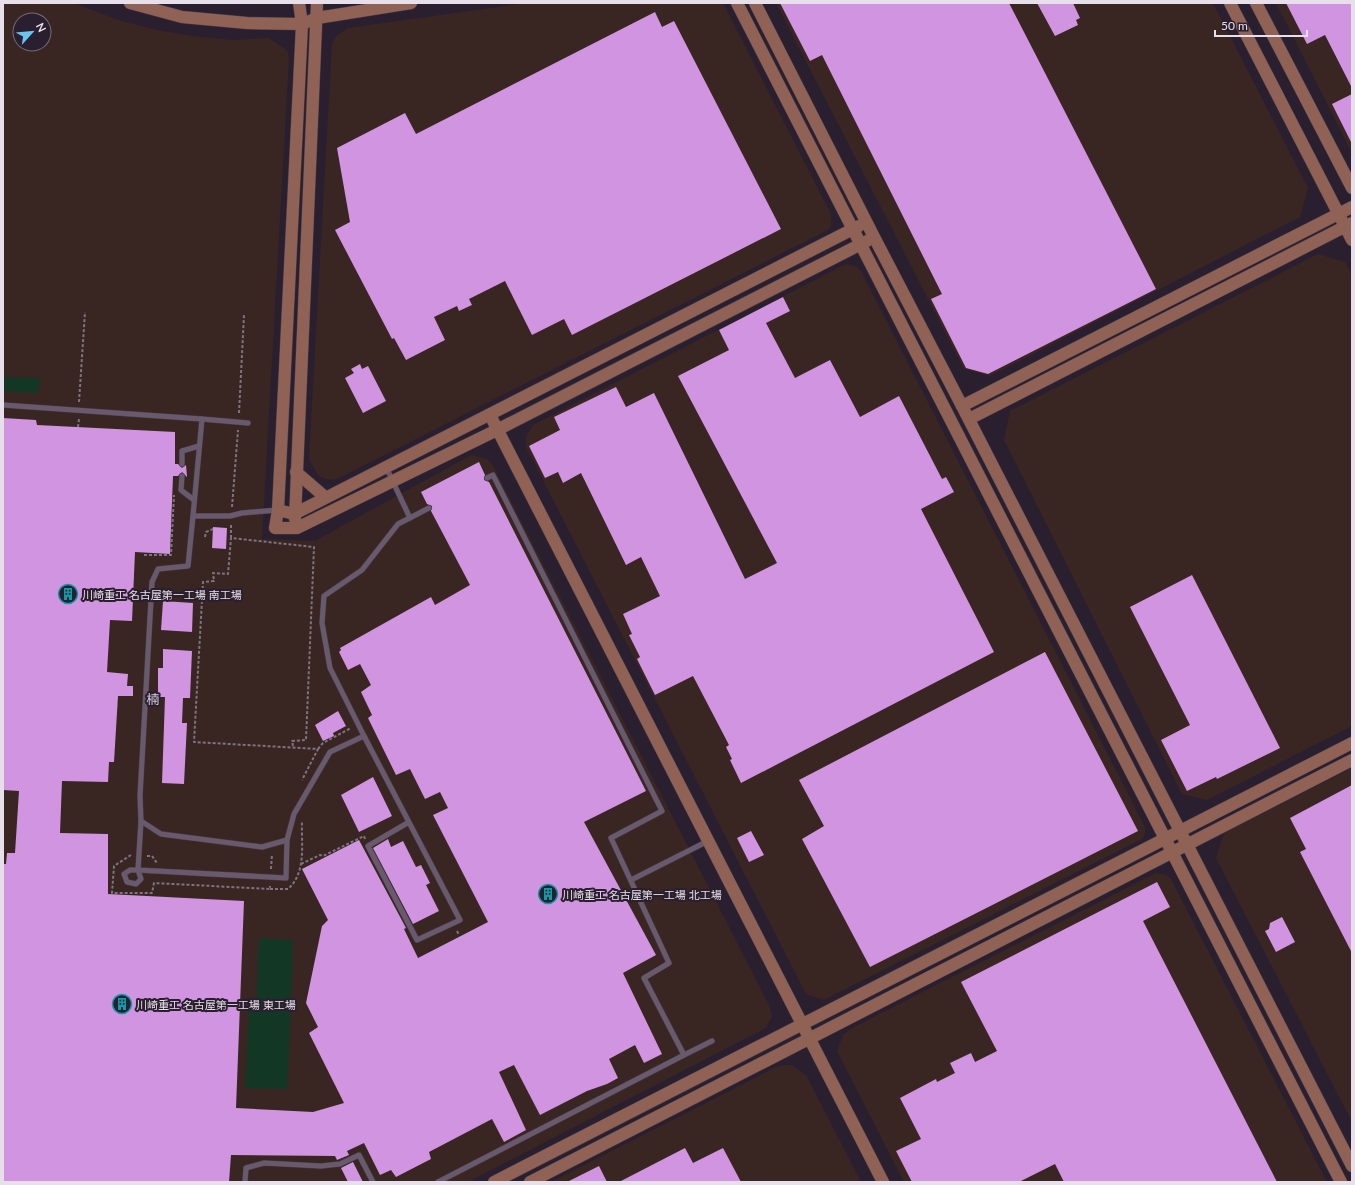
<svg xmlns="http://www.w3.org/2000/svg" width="1355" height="1185" font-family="Lato,'Noto Sans JP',sans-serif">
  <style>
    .industrial { fill: #392622; fill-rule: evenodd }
    .green { fill: #123825 }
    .building { fill: #d094e0 }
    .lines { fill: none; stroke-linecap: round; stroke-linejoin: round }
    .lane-casing { stroke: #463c49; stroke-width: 6 }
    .secondary-casing { stroke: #463c49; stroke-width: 13 }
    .path { stroke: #7d7480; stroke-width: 2; stroke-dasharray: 3 2; stroke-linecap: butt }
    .lane { stroke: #685a6c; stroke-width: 5 }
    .secondary { stroke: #8f6255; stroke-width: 12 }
    .labels { text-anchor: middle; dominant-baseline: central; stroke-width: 4; stroke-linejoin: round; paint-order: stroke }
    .poi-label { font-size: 11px; fill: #e7dfe9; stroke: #2a1f2e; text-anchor: start }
    .quarter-label { font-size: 13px; fill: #dacadf; stroke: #2a1f2e }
  </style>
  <rect width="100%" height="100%" fill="#2a1f2e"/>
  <!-- industrial -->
  <g class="industrial">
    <path d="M3 3H74L121 21 157 30 193 36 232 40 268 38 287 50 289 58 262 539 315 541 471 455 487 459 492 464 770 1007 772 1016 766 1028 468 1182H3ZM20 20H44V44H20Z"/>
    <path d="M526 3H723L831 214V226L828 230 339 478 332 480 325 479 318 475 309 459 332 44 336 36 348 28Z"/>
    <path d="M776 3H1213L1308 188 1300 217 990 376 964 369Z"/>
    <path d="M1276 3H1352V153Z"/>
    <path d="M1318 254 1345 262 1352 276V726L1207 800 1182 794 1004 440 1010 411Z"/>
    <path d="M846 264 857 267 861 271 1145 827V834L1142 839 824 1000 806 994 526 447V437L533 425Z"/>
    <path d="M1352 768V1122L1216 858 1224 833Z"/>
    <path d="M1156 873 1166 875 1171 879 1327 1182H904L837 1051 843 1035 852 1028Z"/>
    <path d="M785 1065H792L806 1075 861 1182H551L776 1067Z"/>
  </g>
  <!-- green -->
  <g class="green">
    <path d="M3 377 41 378 38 393 3 391Z"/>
    <path d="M259 938 293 940 291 1008 256 1006Z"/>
    <path d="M249 1007 291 1009 287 1089 245 1088Z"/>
  </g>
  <!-- building -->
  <g class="building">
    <path d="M780 3H1009L1156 289 988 374 966 368 931 299 942 294 822 55 810 61Z"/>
    <path d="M1037 3H1073L1080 18 1076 20 1078 25 1055 36Z"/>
    <path d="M1286 3H1352V88L1325 35 1307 44Z"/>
    <path d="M655 12 662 27 674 21 781 229 572 335 564 319 532 335 505 281 469 299 472 305 459 311 457 306 434 317 445 340 406 360 394 338 392 339 335 230 350 222 337 148 405 113 416 134Z"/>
    <path d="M1352 94V144L1332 104Z"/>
    <path d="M783 297 790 311 766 323 795 378 830 360 860 417 899 396 942 479 946 477 954 492 921 509 994 652 741 783 730 760 732 759 726 747 729 745 693 676 655 695 637 659 640 657 629 635 632 634 623 614 660 596 641 557 626 565 581 473 563 483 558 472 545 478 529 446 560 430 554 417 616 387 626 407 654 393 745 579 777 563 678 376 729 350 719 330Z"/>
    <path d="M360 364 362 369 368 366 386 401 363 413 345 378 354 373 351 369Z"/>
    <path d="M3 418 36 420 37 425 175 432V464H178L182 468 186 465 187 477 182 472 178 476H173L170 554 135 552 132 621 110 620 107 672 128 674 127 686H133V696H118L114 762H109L108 782 62 781 60 833 108 834V894L244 901 236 1108 313 1112 344 1103 309 1033 318 1027 306 1003 322 926 328 920 302 869 359 840 406 928 404 929 418 958 488 922 433 815 448 808 440 792 425 799 410 769 396 775 368 718 372 715 361 692 371 685 360 664 348 670 339 652 341 650 340 648 431 597 435 605 470 585 431 511 432 506 427 504 421 492 479 462 485 475 484 480 489 482 646 791 584 822 656 955 623 973 662 1054 644 1063 635 1045 609 1059 618 1078 607 1084 587 1091 540 1115 514 1065 499 1072 526 1130 504 1142 492 1119 429 1152 431 1159 396 1177 391 1170 380 1175 364 1143 347 1151 349 1155 337 1160 335 1156 231 1155 229 1182H3V864H6L7 853H15L19 791 3 790Z"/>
    <path d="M213 527 227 528 226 549 212 548Z"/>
    <path d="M1192 575 1280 748 1217 779 1216 777 1187 791 1161 740 1190 725 1130 607Z"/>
    <path d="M163 601 193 603 192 632 161 630Z"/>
    <path d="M163 649 192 651 190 698H183L182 723H187L184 784 162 783 165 697H158V668H163Z"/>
    <path d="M1045 652 1138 831 870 967 802 839 824 826 799 780Z"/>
    <path d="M338 711 346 726 333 733 334 736 323 741 315 725Z"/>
    <path d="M373 777 392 816 359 832 341 795Z"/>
    <path d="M1352 785V953L1300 852 1306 849 1290 818Z"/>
    <path d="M751 831 764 855 749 862 737 838Z"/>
    <path d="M388 839 391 847 403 841 416 867 421 865 430 883 426 885 439 911 413 924 373 848Z"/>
    <path d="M1157 882 1170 907 1143 921 1277 1182H1064L1055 1164 1019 1182H912L896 1151 921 1139 900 1098 936 1079 937 1082 955 1073 950 1063 971 1053 975 1062 997 1051 961 982Z"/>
    <path d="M1282 917 1295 942 1276 952 1265 931 1269 929 1270 923Z"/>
    <path d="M685 1148 693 1163 723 1148 741 1182H619Z"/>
    <path d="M353 1162 363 1182H348L341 1168Z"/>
    <path d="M599 1166 607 1182H567Z"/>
  </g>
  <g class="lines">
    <defs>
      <g id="lane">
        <path d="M3 405 202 419 193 516H230L242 513 278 510"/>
        <path d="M202 419 248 423"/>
        <path d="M182 464V451L199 446"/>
        <path d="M386 467 410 518"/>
        <path d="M182 476 181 490 194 500"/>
        <path d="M193 516 188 566 158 569 152 582 140 796 141 821 161 834 262 847 287 840 294 814 330 752 364 736 330 668 322 623 324 596 362 570 398 524 429 508"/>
        <path d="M364 736 460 920 417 940 368 846 409 822"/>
        <path d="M141 821 138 870 286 878 287 840"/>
        <path d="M130 870H138L141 879 136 884 127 882 124 874Z"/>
        <path d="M631 880 708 841"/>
        <path d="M684 1055 712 1041"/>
        <path d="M245 1182 246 1168 264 1163 321 1166 340 1164 359 1155 373 1182"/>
        <path d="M438 1182 684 1055 644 978 669 963 611 838 662 811 493 475 487 478"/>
      </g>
      <g id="secondary">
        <path d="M130 3 182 17 247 23 302 24 317 18 411 3"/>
        <path d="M299 3 302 24 278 510 275 528H297L497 430 867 241"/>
        <path d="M737 3 1341 1182"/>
        <path d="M755 3 874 237 962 406 1352 1166"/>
        <path d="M1230 3 1352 240"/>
        <path d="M1256 3 1352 188"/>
        <path d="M962 406 1352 207"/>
        <path d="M490 415 883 1182"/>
        <path d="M969 419 1352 223"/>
        <path d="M296 472 325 497"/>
        <path d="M278 510 294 514 859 226"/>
        <path d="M295 519 317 3"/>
        <path d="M494 1182 1352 743"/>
        <path d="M530 1182 1352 760"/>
      </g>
    </defs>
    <!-- lane casing -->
    <use href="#lane" class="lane-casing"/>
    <!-- secondary casing -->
    <use href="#secondary" class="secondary-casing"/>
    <!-- path -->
    <g class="path">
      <path d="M79 402 85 312"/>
      <path d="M239 413 244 315"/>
      <path d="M78 427 79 419"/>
      <path d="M232 507 238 430"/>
      <path d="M205 537 206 532 213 529"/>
      <path d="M231 538V524"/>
      <path d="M144 555H171L174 495"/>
      <path d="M293 746 292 741 306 740 314 547 231 538 228 574 213 573 214 581 203 582 194 742 318 749 302 780"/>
      <path d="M318 749 323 743 351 728"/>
      <path d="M131 855 114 866 112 893H152L154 883 270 889V886"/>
      <path d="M147 856H152L157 863"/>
      <path d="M301 864 320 855 323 856 364 836 365 839"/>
      <path d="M271 869 272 854"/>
      <path d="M270 889H288C307 872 301 844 302 821"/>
      <path d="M457 931 459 935"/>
    </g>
    <!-- lane -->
    <use href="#lane" class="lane"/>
    <!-- secondary -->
    <use href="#secondary" class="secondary"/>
  </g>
  <!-- icons -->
  <defs>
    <symbol id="building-ring" viewBox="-11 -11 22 22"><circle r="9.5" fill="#2a1f2e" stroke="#0f9aa8" stroke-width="1.5"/><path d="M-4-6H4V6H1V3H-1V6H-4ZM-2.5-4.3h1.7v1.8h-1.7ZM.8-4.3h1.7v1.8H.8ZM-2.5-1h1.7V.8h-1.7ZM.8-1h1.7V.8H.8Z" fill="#0f9aa8"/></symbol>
  </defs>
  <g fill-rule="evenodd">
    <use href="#building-ring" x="57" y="583" width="22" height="22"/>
    <use href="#building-ring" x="537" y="883" width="22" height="22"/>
    <use href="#building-ring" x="111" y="993" width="22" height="22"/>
  </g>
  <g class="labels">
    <!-- poi labels -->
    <g class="poi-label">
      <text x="82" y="594">川崎重工 名古屋第一工場 南工場</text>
      <text x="562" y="894">川崎重工 名古屋第一工場 北工場</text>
      <text x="136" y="1004">川崎重工 名古屋第一工場 東工場</text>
    </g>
    <!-- quarter labels -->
    <g class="quarter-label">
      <text x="153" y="699">楠</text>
    </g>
  </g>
  <!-- border -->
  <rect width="1355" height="1185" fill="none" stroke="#e7dfe9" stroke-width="8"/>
  <!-- north arrow -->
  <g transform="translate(32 32) rotate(63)"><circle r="19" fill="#2a1f2e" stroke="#766c79"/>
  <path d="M0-3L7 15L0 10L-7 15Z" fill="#6bc3f2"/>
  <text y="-6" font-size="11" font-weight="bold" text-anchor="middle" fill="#e7dfe9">N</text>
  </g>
  <!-- scale -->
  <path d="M1215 30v6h92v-6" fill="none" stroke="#e7dfe9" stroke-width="2"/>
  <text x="1221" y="30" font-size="12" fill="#e7dfe9" stroke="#2a1f2e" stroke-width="3" paint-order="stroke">50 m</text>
</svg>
